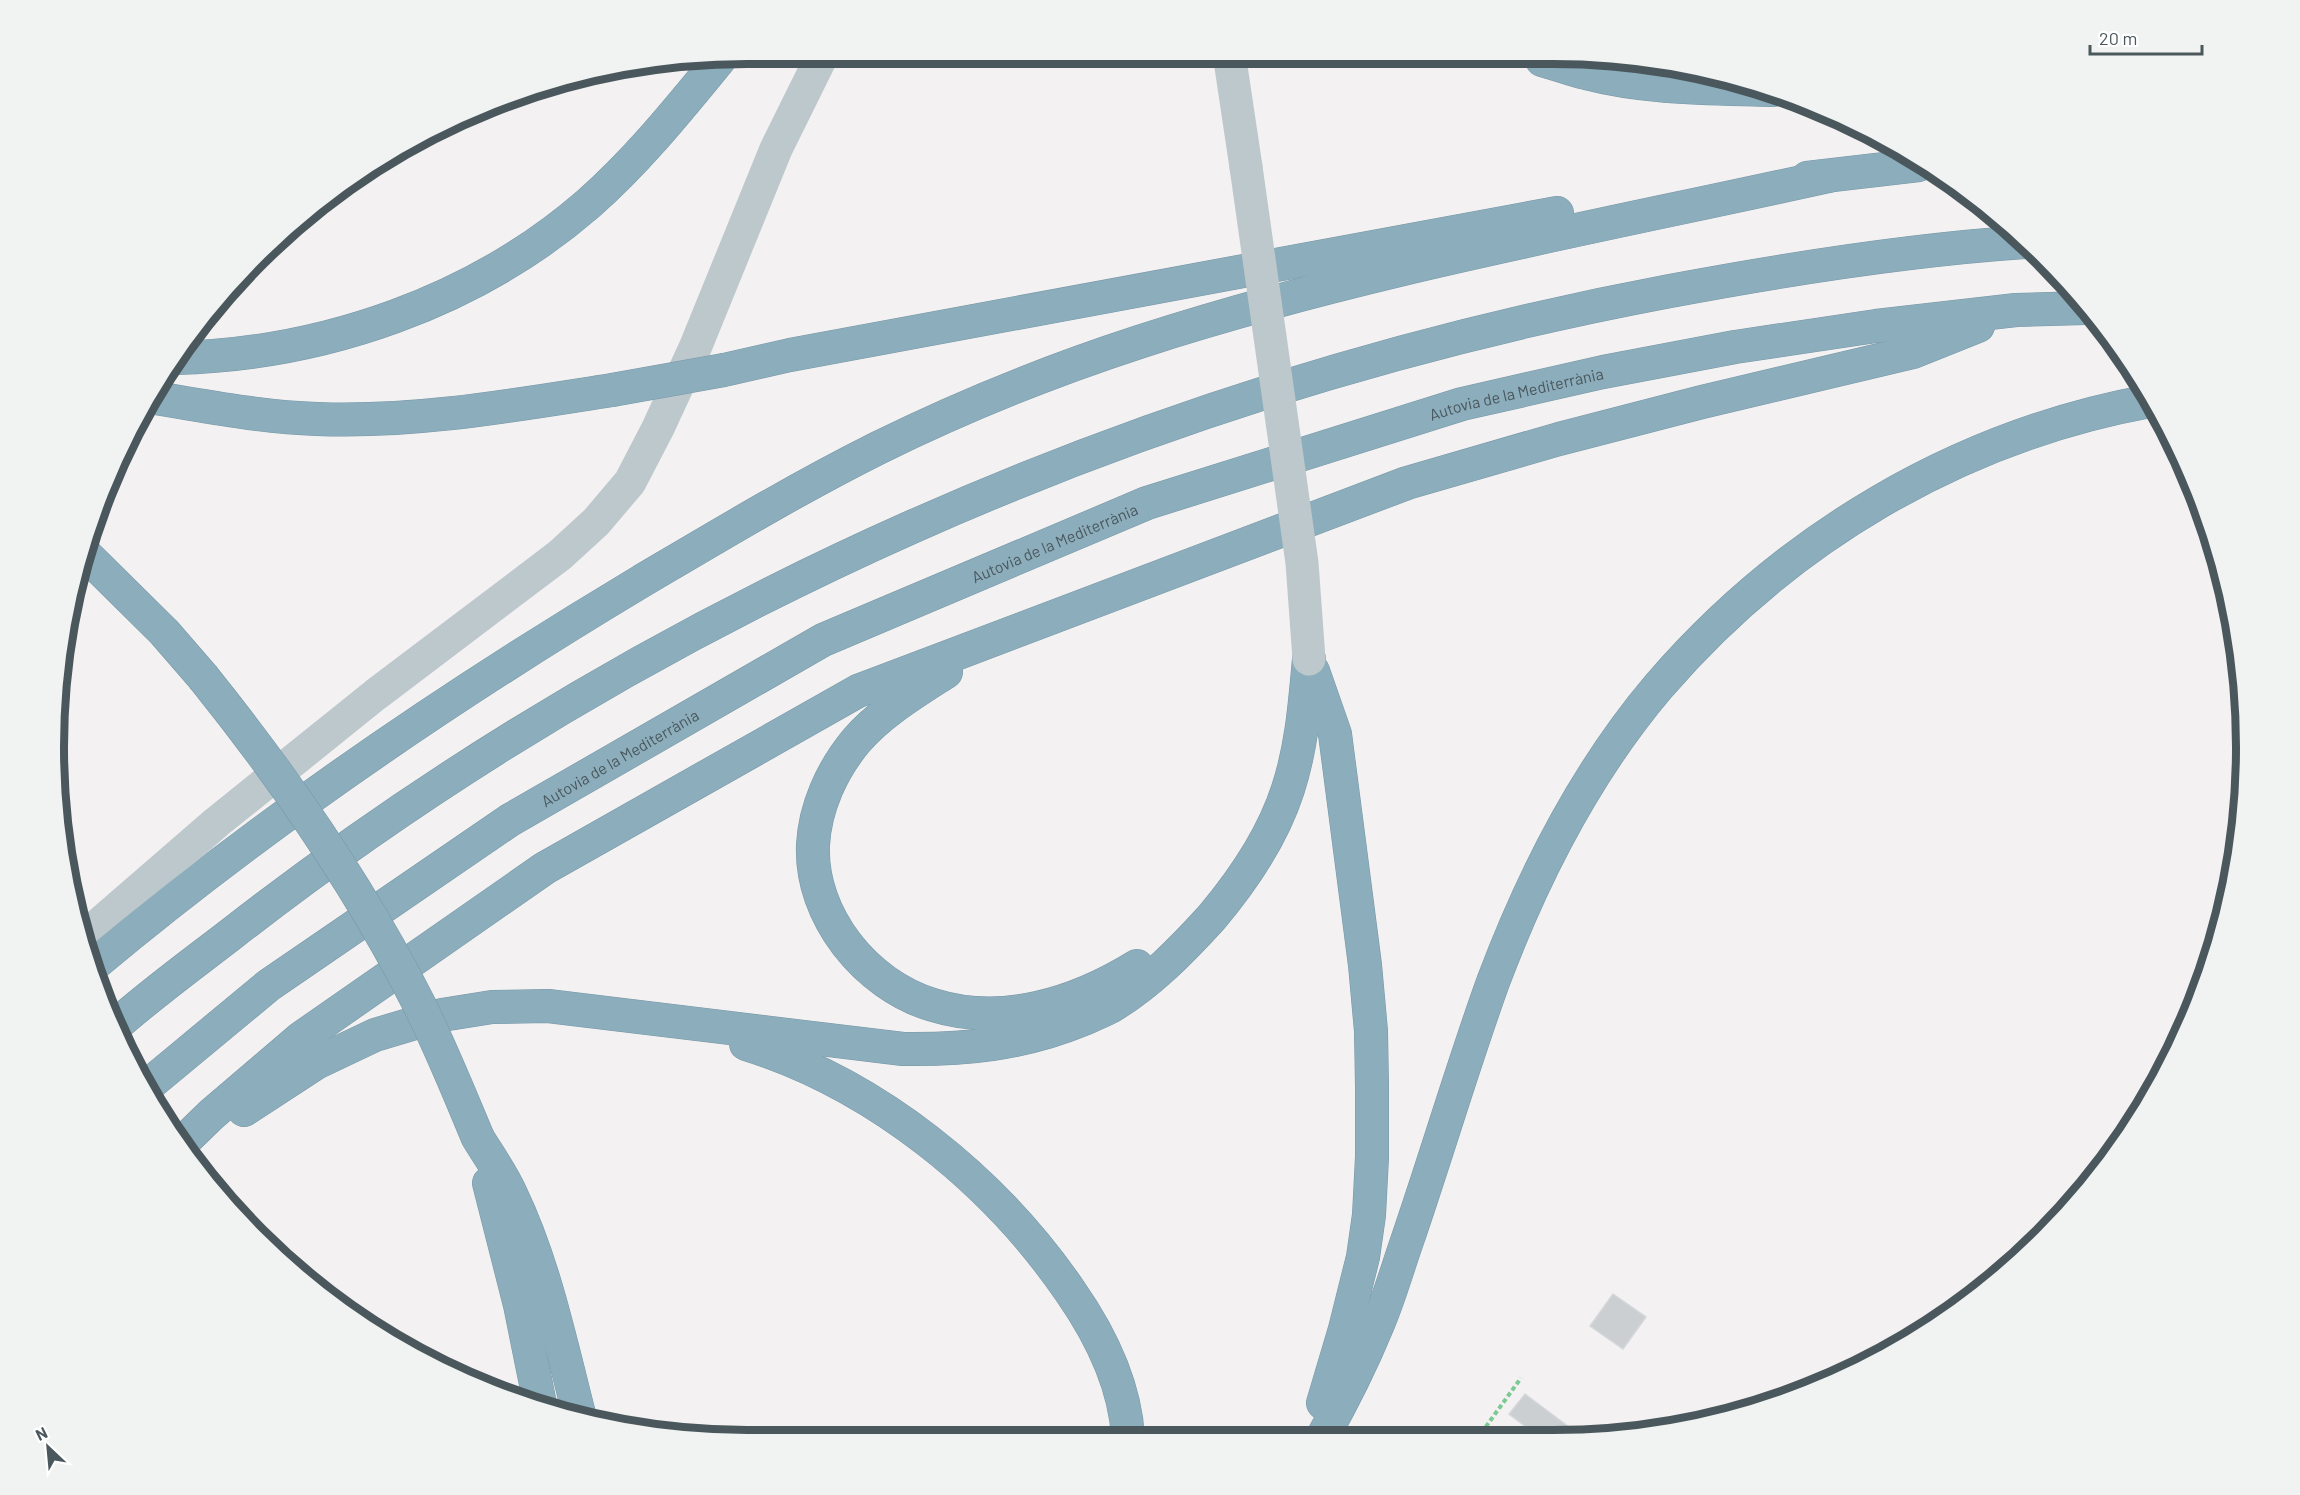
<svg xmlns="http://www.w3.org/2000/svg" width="2300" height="1495" font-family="Barlow,sans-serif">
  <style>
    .building { fill: #cbcfd2; stroke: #d5d8db; stroke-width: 1.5 }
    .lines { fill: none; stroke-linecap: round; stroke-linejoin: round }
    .highway-casing { stroke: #7798a7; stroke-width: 34 }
    .path { stroke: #7dc994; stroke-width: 4; stroke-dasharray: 4.5 3; stroke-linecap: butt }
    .minor { stroke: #bdc8cc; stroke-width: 33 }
    .highway { stroke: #8cadbc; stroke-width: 33 }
    .highway-bridge-casing { stroke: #7798a7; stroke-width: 34; stroke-linecap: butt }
    .minor-bridge { stroke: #bdc8cc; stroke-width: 33 }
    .highway-bridge { stroke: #8cadbc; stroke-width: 33 }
    .labels { text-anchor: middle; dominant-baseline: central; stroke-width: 6; stroke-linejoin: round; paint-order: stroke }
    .street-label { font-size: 16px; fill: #4a585d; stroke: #fff }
    .rim { fill: none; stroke: #4a585d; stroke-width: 8 }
  </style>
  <rect width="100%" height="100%" fill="#f3f1f1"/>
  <!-- building -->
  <g class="building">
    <path d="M1613 1294 1646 1317 1623 1349 1590 1326Z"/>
    <path d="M1525 1394 1585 1439H1542L1509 1414Z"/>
  </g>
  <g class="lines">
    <defs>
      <g id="highway">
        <path d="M1542 60C1557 64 1572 70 1586 73 1647 89 1711 88 1773 90"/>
        <path d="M1807 178 1919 165"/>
        <path d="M176 358C324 354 475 302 588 204 637 161 678 110 719 60"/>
        <path d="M724 370 790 355 1557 213"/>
        <path d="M150 397C204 406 261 417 317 419 416 423 515 405 612 390"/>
        <path d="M85 554 164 632 203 677"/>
        <path d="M1313 671 1335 734 1365 965 1371 1031 1372 1087V1157L1369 1215 1363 1257 1345 1329 1323 1403"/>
        <path d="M946 672C915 692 880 713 856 741 832 770 815 807 813 845 810 916 866 985 933 1005 1003 1027 1077 1003 1137 966"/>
        <path d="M91 967C263 823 448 697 640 582 718 536 796 489 878 448 961 407 1050 371 1139 342 1364 269 1598 227 1829 176"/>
        <path d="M114 1027C151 994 191 965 230 935 649 608 1148 389 1670 291 1787 269 1906 250 2025 242"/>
        <path d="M746 1044C875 1084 994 1180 1070 1291 1100 1334 1125 1384 1128 1437"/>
        <path id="s1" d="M146 1087 269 985 510 820 823 640 1147 503 1462 404 1603 372 1735 347 1876 326 2016 310 2086 308"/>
        <path d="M244 1110 316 1063 375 1035 442 1015 492 1007 548 1006 903 1049C964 1050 1023 1044 1081 1020 1090 1016 1101 1012 1110 1007 1149 984 1182 950 1212 917 1244 879 1273 836 1288 789 1302 746 1305 703 1309 659"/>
        <path d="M478 1138C489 1156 502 1174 511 1194 544 1263 560 1340 579 1414"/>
        <path d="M181 1144 212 1114 301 1038 545 868 858 691 1407 483 1559 439 1702 402 1913 352 1978 326"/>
        <path d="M489 1183 520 1305 540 1404"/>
        <path d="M1322 1438C1343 1401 1362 1363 1378 1324 1389 1298 1397 1270 1406 1244 1436 1157 1462 1068 1493 982 1532 878 1586 772 1658 687 1785 539 1958 436 2150 401"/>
      </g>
    </defs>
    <!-- highway casing -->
    <use href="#highway" class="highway-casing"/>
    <!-- path -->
    <path class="path" d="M1477 1439 1521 1378"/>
    <!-- minor -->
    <g class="minor">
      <path d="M1230 60 1246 167"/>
      <path d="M82 939 217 822 375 695 560 555 596 522 630 482 658 428 695 348 776 149 820 60"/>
    </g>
    <!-- highway -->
    <use href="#highway" class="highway"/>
    <defs>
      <g id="highway-bridge">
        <path d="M612 390 724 370"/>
        <path d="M203 677C285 779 360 887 419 1004 441 1048 459 1093 478 1138"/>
      </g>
    </defs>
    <!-- highway-bridge casing -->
    <use href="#highway-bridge" class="highway-bridge-casing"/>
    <!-- minor-bridge -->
    <path class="minor-bridge" d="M1246 167 1302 563 1309 659"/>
    <!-- highway-bridge -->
    <use href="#highway-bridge" class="highway-bridge"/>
  </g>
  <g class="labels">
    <!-- street labels -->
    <g class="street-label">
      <text stroke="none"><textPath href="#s1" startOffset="1550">Autovia de la Mediterrània</textPath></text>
      <text stroke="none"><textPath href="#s1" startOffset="1064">Autovia de la Mediterrània</textPath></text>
      <text stroke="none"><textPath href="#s1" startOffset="578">Autovia de la Mediterrània</textPath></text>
    </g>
  </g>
  <!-- crop -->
  <path d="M0 0H2300V1495H0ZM747 64H1553A683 683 0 0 1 2236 747V747A683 683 0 0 1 1553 1430H747A683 683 0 0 1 64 747V747A683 683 0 0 1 747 64Z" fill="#f1f2f2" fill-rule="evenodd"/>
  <path class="rim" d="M747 64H1553A683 683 0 0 1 2236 747V747A683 683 0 0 1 1553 1430H747A683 683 0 0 1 64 747V747A683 683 0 0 1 747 64Z"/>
  <!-- north arrow -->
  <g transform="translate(48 1447) rotate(334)" stroke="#ffffff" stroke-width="4.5" paint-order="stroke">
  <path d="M0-4.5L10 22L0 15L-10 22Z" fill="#4a585d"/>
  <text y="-9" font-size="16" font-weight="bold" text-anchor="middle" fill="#4a585d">N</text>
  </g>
  <!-- scale -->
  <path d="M2090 45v9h112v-9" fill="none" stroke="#4a585d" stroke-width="3"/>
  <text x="2099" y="45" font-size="18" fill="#4a585d" stroke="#ffffff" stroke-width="4.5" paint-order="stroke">20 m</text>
</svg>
